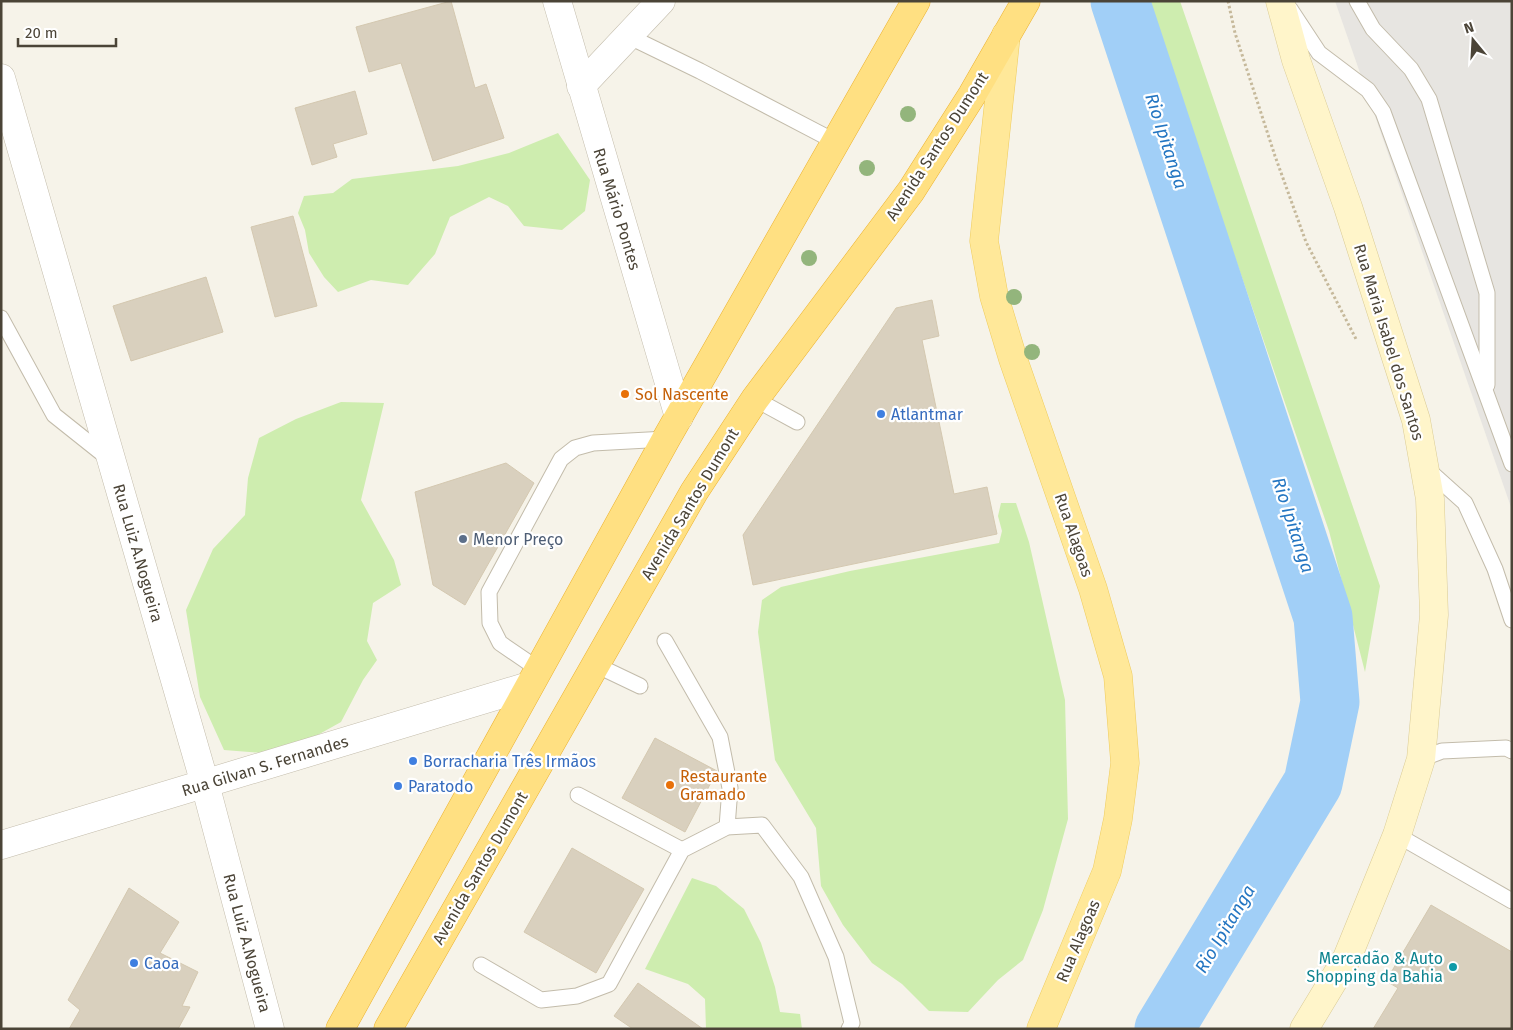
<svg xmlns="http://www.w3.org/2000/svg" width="1513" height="1030" font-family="'Fira Sans',sans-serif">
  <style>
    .green { fill: #ceedaf }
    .parking { fill: #e7e5e1 }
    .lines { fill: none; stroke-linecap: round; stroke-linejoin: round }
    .river { stroke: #a1cff7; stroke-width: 59 }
    .building { fill: #d9d0be; stroke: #d4c8b0 }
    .service-casing { stroke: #c3bcab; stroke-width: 17 }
    .minor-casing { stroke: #c3bcab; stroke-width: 29 }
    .secondary-casing { stroke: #dacb95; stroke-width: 29 }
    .primary-casing { stroke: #efcc5e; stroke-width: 29 }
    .trunk-casing { stroke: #ecb12d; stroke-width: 29 }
    .path { stroke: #c6b99b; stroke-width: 3; stroke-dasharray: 2.5 2.5; stroke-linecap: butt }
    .service { stroke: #fff; stroke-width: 15 }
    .minor { stroke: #fff; stroke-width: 28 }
    .secondary { stroke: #fff5ca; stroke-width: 28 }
    .primary { stroke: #ffe899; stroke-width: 28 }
    .trunk { stroke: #ffe082; stroke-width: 28 }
    .tree { fill: #93b57c }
    .food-dot { fill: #e8710a; stroke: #fff; stroke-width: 2 }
    .shop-dot { fill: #3f7fe0; stroke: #fff; stroke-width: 2 }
    .service-dot { fill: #5c6f8a; stroke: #fff; stroke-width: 2 }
    .culture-dot { fill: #0f9aa8; stroke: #fff; stroke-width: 2 }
    .labels { text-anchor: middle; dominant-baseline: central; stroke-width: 4.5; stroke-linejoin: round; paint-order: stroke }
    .street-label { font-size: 16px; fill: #4b4437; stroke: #fff }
    .food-label { font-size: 16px; fill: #c56008; stroke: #fff; text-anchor: start }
    .shop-label { font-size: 16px; fill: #366cbe; stroke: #fff; text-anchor: start }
    .service-label { font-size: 16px; fill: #4e5e75; stroke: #fff; text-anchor: start }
    .culture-label { font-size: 16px; fill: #0d838f; stroke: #fff; text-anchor: end }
    .water-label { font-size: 18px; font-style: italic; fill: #2476c2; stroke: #fff }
  </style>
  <rect width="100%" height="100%" fill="#f6f3e9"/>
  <!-- green -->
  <g class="green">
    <path d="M1147 1H1180L1380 586 1365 672 1329 531Z"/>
    <path d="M558 133 590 180 585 211 562 230 524 226 508 206 489 197 450 217 435 254 408 285 371 280 338 292 324 277 309 253 305 230 298 213 304 196 333 193 352 179 458 166 509 153Z"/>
    <path d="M341 402 384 403 361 500 394 560 401 585 373 603 367 641 377 660 363 680 341 722 314 737 262 753 224 750 200 697 186 610 213 549 245 515 248 478 259 438 296 419Z"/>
    <path d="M1001 503H1016L1029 542 1065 700 1068 819 1043 910 1023 960 998 980 968 1012 929 1011 902 984 872 963 843 925 821 886 816 828 775 760 758 632 762 600 781 587 850 571 999 543 1002 531 998 516Z"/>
    <path d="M692 878 716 886 744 909 761 943 775 987 780 1012 800 1014 802 1029H706L705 999 688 984 645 969Z"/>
  </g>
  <!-- parking -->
  <path class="parking" d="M1335 1H1512V510Z"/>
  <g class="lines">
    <!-- river -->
    <path class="river" d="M1120 1 1323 617 1330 702 1313 783 1164 1029"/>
  </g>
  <!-- building -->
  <g class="building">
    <path d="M451 1 475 88 486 84 504 138 433 161 401 63 369 72 356 27Z"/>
    <path d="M355 91 367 134 333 144 337 157 312 165 295 108Z"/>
    <path d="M293 216 317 306 275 317 251 227Z"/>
    <path d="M206 277 223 332 131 361 113 306Z"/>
    <path d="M932 300 939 336 922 340 954 494 987 487 997 534 753 585 743 535 896 308Z"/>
    <path d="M506 463 534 483 465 605 433 585 415 492Z"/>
    <path d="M655 738 717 771 685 832 622 798Z"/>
    <path d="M572 848 644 889 596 973 524 932Z"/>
    <path d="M129 888 179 922 160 953 198 972 182 1006 190 1007 178 1029H69L80 1010 68 1000Z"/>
    <path d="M1431 905 1512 952V1029H1373L1398 988 1386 981Z"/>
    <path d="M638 983 703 1029H633L614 1016Z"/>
  </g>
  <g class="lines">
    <defs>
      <g id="service">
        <path d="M1357 1 1373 29 1411 69 1429 99 1487 293V385"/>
        <path d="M1290 9 1319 53 1368 90 1383 112 1512 464"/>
        <path d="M628 36 700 71 836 142"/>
        <path d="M1 318 54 415 108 458"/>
        <path d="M755 399 797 422"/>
        <path d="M1426 468 1465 503 1495 569 1512 620"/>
        <path d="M665 641 720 737 730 788 727 827"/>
        <path d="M596 665 640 686"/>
        <path d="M538 669 500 643 490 623 489 592 561 459 575 448 593 443 666 439"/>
        <path d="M1421 759 1442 751 1506 748 1512 751"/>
        <path d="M578 795 682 850"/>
        <path d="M1397 835 1512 901"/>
        <path d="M481 965 541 1000 577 996 609 984 682 850 727 827 762 825 801 877 836 957 852 1023 849 1029"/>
      </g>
      <g id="minor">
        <path d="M557 1 679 417"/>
        <path d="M1 78 205 784 270 1029"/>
        <path d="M581 86 661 1"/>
        <path d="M1 845 529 686"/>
      </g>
      <path id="secondary" d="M1280 1 1296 60 1348 207 1416 420 1430 499 1434 615 1421 759 1397 835 1347 958 1304 1029"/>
      <path id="primary" d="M1006 35 984 241 994 296 1013 359 1093 589 1118 676 1125 763 1118 819 1107 871 1041 1029"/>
      <g id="trunk">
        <path d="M340 1029 666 439 916 1"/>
        <path d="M388 1029 694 492 755 399 911 191 972 95 1026 1"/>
      </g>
    </defs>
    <!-- service casing -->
    <use href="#service" class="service-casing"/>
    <!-- minor casing -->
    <use href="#minor" class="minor-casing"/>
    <!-- secondary casing -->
    <use href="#secondary" class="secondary-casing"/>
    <!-- primary casing -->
    <use href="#primary" class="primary-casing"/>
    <!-- trunk casing -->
    <use href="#trunk" class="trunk-casing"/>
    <!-- path -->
    <path class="path" d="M1228 1 1235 33 1275 156 1306 242 1356 339"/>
    <!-- service -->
    <use href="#service" class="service"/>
    <!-- minor -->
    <use href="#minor" class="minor"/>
    <!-- secondary -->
    <use href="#secondary" class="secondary"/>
    <!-- primary -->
    <use href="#primary" class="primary"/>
    <!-- trunk -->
    <use href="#trunk" class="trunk"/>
  </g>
  <!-- trees -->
  <g class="tree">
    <circle cx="908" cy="114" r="8"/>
    <circle cx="867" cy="168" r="8"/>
    <circle cx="809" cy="258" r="8"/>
    <circle cx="1014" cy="297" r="8"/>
    <circle cx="1032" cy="352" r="8"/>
  </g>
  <!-- markers -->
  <g class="food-dot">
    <circle cx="625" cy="394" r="5"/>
    <circle cx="670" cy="785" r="5"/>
  </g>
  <g class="shop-dot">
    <circle cx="881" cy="414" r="5"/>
    <circle cx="413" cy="761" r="5"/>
    <circle cx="398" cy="786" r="5"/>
    <circle cx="134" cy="963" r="5"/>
  </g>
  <circle class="service-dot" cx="463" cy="539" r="5"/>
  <circle class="culture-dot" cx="1453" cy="967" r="5"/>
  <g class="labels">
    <!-- street labels -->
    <g class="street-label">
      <text transform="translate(937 146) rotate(-57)">Avenida Santos Dumont</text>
      <text transform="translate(617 209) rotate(73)">Rua Mário Pontes</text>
      <text transform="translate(1389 342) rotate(73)">Rua Maria Isabel dos Santos</text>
      <text transform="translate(690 504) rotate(-59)">Avenida Santos Dumont</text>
      <text transform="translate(1074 535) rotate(71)">Rua Alagoas</text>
      <text transform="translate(138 553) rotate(74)">Rua Luiz A.Nogueira</text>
      <text transform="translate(265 766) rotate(-17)">Rua Gilvan S. Fernandes</text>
      <text transform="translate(480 868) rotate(-60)">Avenida Santos Dumont</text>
      <text transform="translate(1078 941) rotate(-67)">Rua Alagoas</text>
      <text transform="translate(247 943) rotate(75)">Rua Luiz A.Nogueira</text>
    </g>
    <!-- food labels -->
    <g class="food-label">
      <text x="635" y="394">Sol Nascente</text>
      <text x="680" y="776">Restaurante<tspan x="680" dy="18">Gramado</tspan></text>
    </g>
    <!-- shop labels -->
    <g class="shop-label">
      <text x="891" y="414">Atlantmar</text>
      <text x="423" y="761">Borracharia Três Irmãos</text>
      <text x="408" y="786">Paratodo</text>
      <text x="144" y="963">Caoa</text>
    </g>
    <!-- service labels -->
    <g class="service-label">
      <text x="473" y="539">Menor Preço</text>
    </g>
    <!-- culture labels -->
    <g class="culture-label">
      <text x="1443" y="958">Mercadão &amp; Auto<tspan x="1443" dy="18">Shopping da Bahia</tspan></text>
    </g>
    <!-- water labels -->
    <g class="water-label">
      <text transform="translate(1166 141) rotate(72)">Rio Ipitanga</text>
      <text transform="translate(1293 525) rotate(72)">Rio Ipitanga</text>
      <text transform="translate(1225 929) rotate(-59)">Rio Ipitanga</text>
    </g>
  </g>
  <!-- border -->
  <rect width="1513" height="1030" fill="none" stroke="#4b4437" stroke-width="5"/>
  <!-- north arrow -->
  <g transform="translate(1473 40) rotate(342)" stroke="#ffffff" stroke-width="4" paint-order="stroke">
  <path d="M0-4L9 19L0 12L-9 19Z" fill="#4b4437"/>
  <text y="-8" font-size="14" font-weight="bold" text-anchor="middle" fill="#4b4437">N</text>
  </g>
  <!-- scale -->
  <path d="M18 38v8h98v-8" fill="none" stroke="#4b4437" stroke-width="2.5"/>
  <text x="25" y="38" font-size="15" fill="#4b4437" stroke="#ffffff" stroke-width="4" paint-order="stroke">20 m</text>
</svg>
